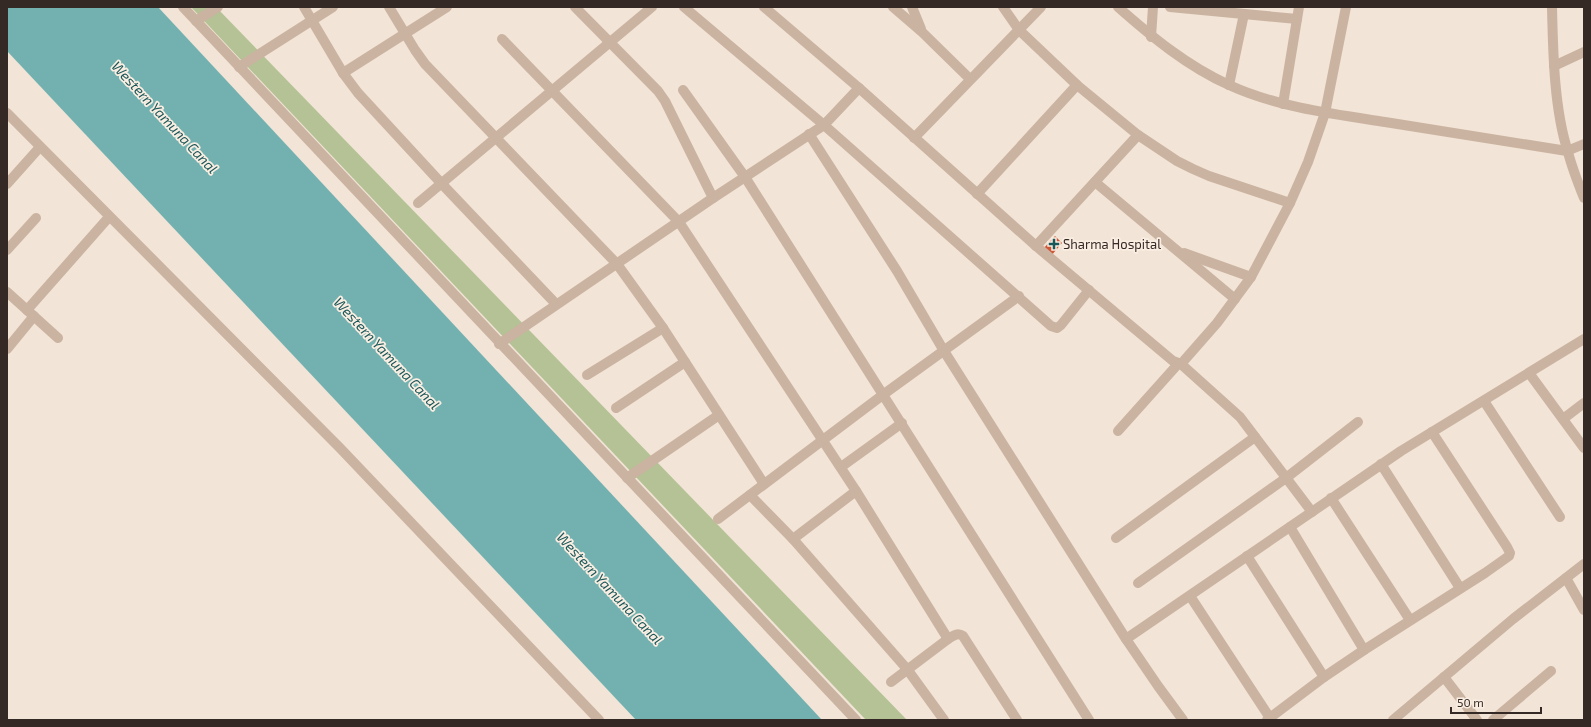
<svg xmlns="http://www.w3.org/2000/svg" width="1591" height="727" font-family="'Exo 2',sans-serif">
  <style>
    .green { fill: #b4c295 }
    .water { fill: #73b1b1 }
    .building { fill: #ce5738 }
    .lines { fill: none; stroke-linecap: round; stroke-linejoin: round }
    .minor { stroke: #cbb3a1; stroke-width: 10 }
    .poi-dot { fill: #185658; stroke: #faeee2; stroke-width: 1.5 }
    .labels { text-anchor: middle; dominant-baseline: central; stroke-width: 3.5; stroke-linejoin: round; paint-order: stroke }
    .poi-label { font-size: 13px; fill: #352925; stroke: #faeee2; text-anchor: start }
    .water-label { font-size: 14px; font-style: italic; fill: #185658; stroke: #faeee2 }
  </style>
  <rect width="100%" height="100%" fill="#f2e4d6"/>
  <!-- green -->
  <path class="green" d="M191 7H216L907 720H866Z"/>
  <!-- water -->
  <path class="water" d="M7 7H158L822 720H636L7 51Z"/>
  <!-- building -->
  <path class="building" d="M1055 236 1062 243 1051 256 1043 249Z"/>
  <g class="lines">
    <!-- minor -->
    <g class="minor">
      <path d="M183 7 856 720"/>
      <path d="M304 7 343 73 358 93 441 183 556 304"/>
      <path d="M389 7 415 50 425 64 617 264 663 328 764 484"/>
      <path d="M575 7 658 91 665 101 713 198"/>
      <path d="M684 7 824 125 1051 326 1057 328 1061 325 1089 290"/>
      <path d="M764 7 859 88 1036 246 1173 361 1181 364 1240 417 1312 512"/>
      <path d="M893 7 922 32 970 79"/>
      <path d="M912 7 921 29"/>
      <path d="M1003 7 1019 30 1077 85 1138 135 1177 161 1193 169 1209 176 1290 203"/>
      <path d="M1118 7C1152 37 1187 66 1229 85 1277 107 1332 114 1385 122 1445 132 1506 141 1567 151L1584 144"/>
      <path d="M1170 7 1297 19"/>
      <path d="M1552 7C1553 52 1554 109 1568 152 1572 168 1578 183 1584 198"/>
      <path d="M196 21 218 7"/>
      <path d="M1151 37 1153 7"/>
      <path d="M502 39 679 222 856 491 948 639"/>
      <path d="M1554 66 1584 52"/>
      <path d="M239 67 333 7"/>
      <path d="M343 73 447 7"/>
      <path d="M1229 85 1244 14"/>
      <path d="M683 90 745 177 1089 720"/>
      <path d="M1283 104 1299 7"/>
      <path d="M7 113 340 448 599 720"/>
      <path d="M809 134 897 271 944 351 1126 639 1158 686 1183 720"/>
      <path d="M914 138 1041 7"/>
      <path d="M1095 182 1235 299"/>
      <path d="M7 184 40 147"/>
      <path d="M977 194 1077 85"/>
      <path d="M418 203 652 7"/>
      <path d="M1036 246 1138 135"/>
      <path d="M7 250 36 218"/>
      <path d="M1184 253 1251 277"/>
      <path d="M7 292 58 338"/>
      <path d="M27 310 109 217"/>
      <path d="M499 344 713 198 824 125 859 88"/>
      <path d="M7 349 34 316"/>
      <path d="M1181 364 1217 323 1251 277 1290 203 1308 162 1325 113 1346 7"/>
      <path d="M1529 373 1584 448"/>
      <path d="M587 375 663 328"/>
      <path d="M1484 401 1560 517"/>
      <path d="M616 408 685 362"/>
      <path d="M1563 419 1584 403"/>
      <path d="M1118 431 1178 364"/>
      <path d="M1381 464 1460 588"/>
      <path d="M841 467 902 423"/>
      <path d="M627 478 719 415"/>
      <path d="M750 495 793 539 907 669 944 720"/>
      <path d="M1331 498 1410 620"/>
      <path d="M718 519 884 394 1019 296"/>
      <path d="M1290 527 1364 650"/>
      <path d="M1116 538 1255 437"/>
      <path d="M793 539 856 491"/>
      <path d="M1247 556 1324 677"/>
      <path d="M1566 578 1584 610"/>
      <path d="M1138 583 1286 478 1358 422"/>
      <path d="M1190 596 1270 718"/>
      <path d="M1126 639 1401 451 1584 339"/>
      <path d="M1444 677 1477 720"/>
      <path d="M891 682 948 639C953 636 957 632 963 636L1017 720"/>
      <path d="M1267 720 1324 677 1364 650 1485 573 1509 556 1510 553 1507 547 1432 432"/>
      <path d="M1393 720 1513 619 1584 564"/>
      <path d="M1493 720 1551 671"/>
    </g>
  </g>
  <!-- markers -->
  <path class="poi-dot" d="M1052 238h4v4h4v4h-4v4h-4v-4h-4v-4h4z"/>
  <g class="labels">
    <!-- poi labels -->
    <g class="poi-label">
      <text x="1063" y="244">Sharma Hospital</text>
    </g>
    <!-- water labels -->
    <g class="water-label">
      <text transform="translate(165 117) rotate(47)">Western Yamuna Canal</text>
      <text transform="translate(387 353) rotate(47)">Western Yamuna Canal</text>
      <text transform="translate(610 588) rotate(47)">Western Yamuna Canal</text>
    </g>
  </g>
  <!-- border -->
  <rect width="1591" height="727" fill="none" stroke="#352925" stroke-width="16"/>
  <!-- scale -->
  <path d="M1451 707v6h90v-6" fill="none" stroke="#352925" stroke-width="2"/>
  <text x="1457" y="707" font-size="12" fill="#352925" stroke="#faeee2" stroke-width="3" paint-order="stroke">50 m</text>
</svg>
